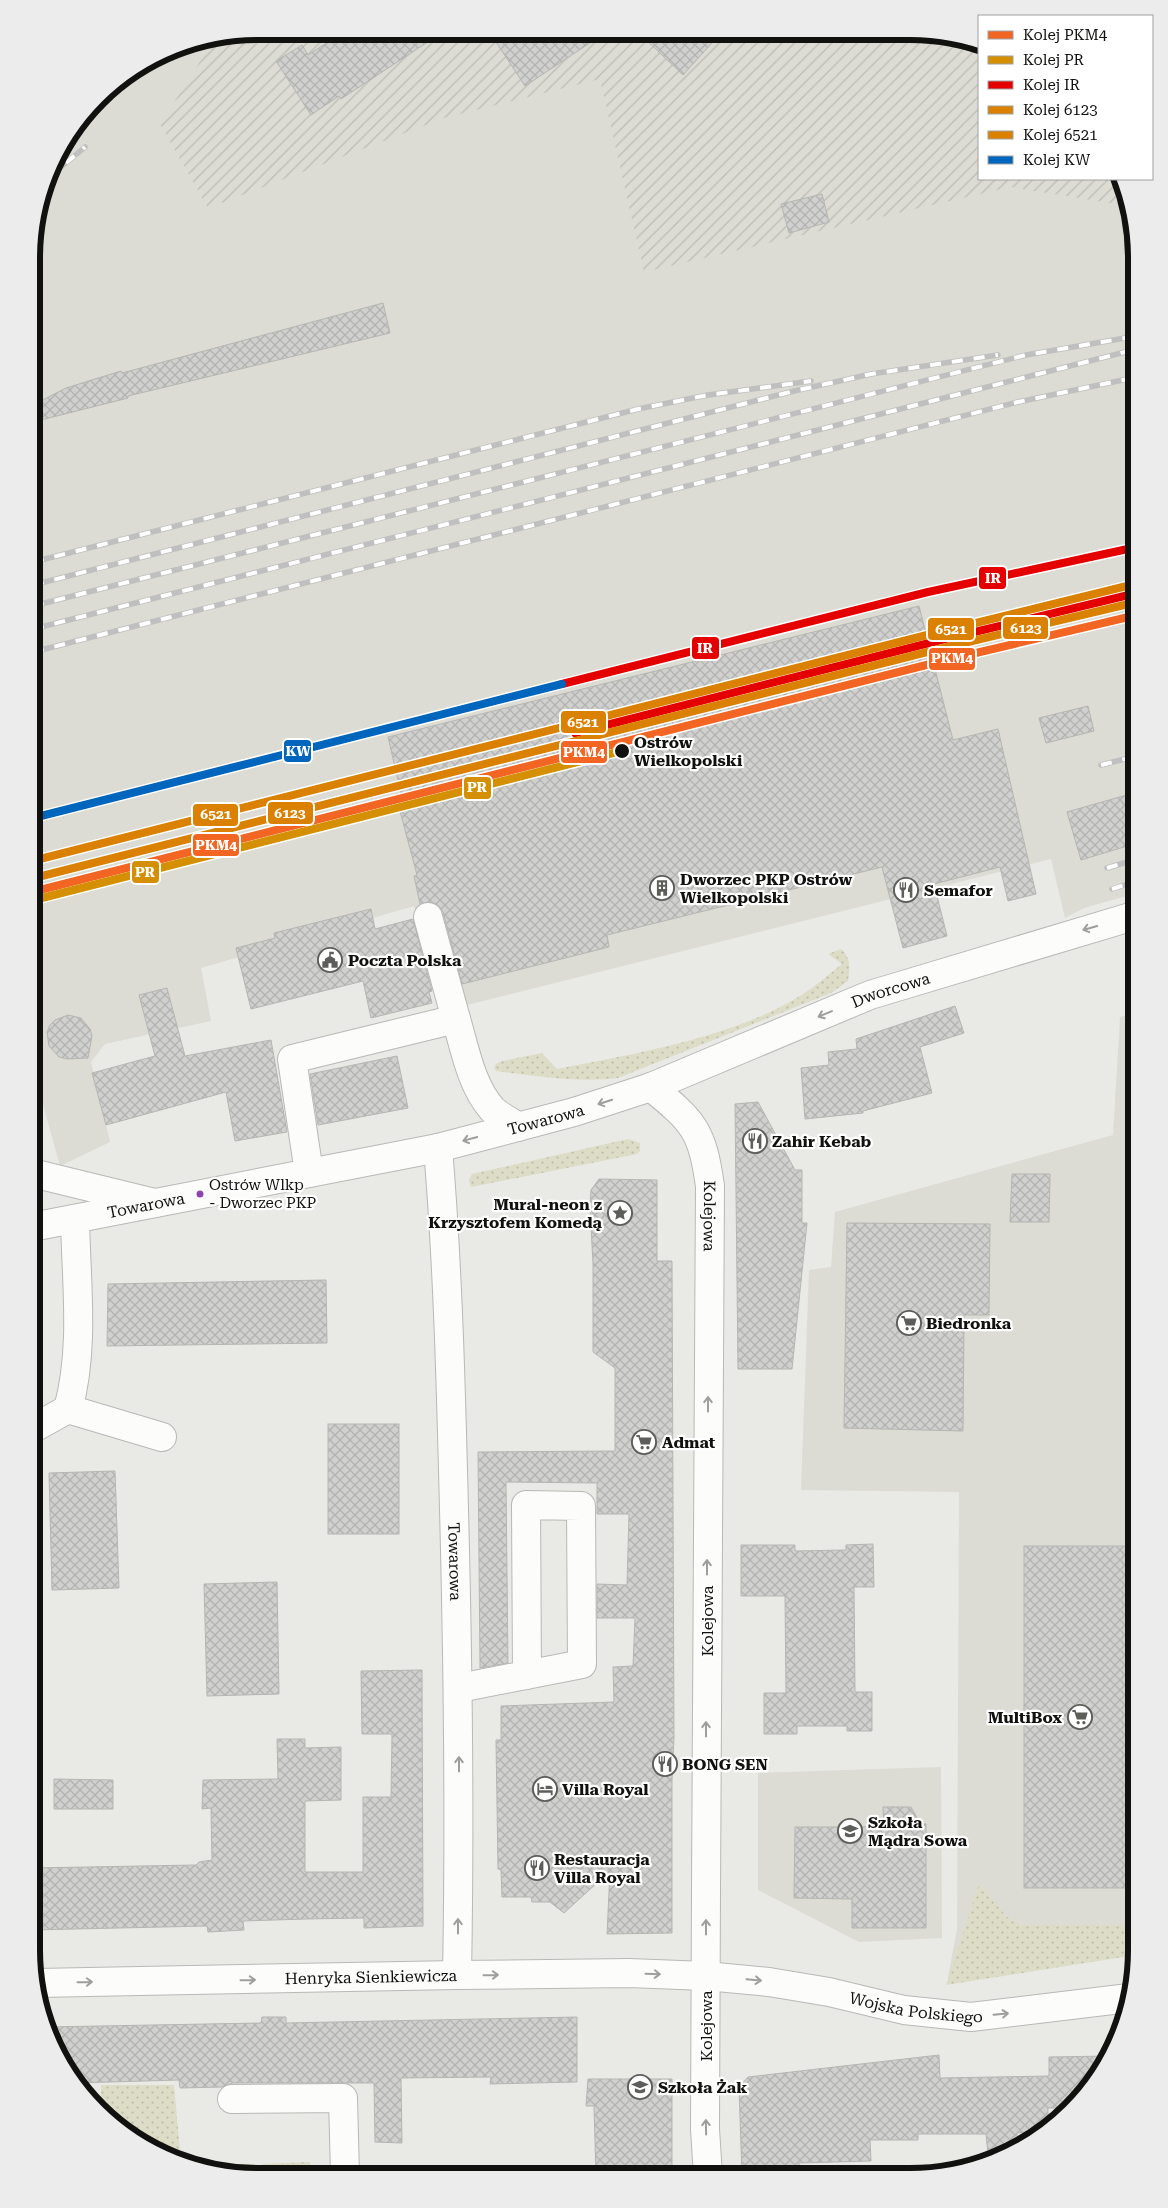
<svg xmlns="http://www.w3.org/2000/svg" width="1168" height="2208" font-family="'Roboto Serif',serif">
  <style>
    .built { fill: #dcdcd4 }
    .industrial { fill: url(#industrial-furrows) }
    .grass { fill: url(#grass-dots) }
    .building { fill: url(#building-cross-hatch); stroke: #b5b5b2 }
    .lines { fill: none; stroke-linecap: round; stroke-linejoin: round }
    .minor-casing { stroke: #b8b8b6; stroke-width: 30 }
    .major-casing { stroke: #b8b8b6; stroke-width: 30 }
    .minor { stroke: #fcfcfb; stroke-width: 28 }
    .major { stroke: #fcfcfb; stroke-width: 28 }
    .rail-casing { stroke: #bfbfbf; stroke-width: 5.5 }
    .rail { stroke: #fff; stroke-width: 4; stroke-dasharray: 11; stroke-linecap: butt }
    .rail-1-casing { stroke: #fff; stroke-width: 11 }
    .rail-2-casing { stroke: #fff; stroke-width: 11 }
    .rail-3-casing { stroke: #fff; stroke-width: 11 }
    .rail-4-casing { stroke: #fff; stroke-width: 11 }
    .rail-5-casing { stroke: #fff; stroke-width: 11 }
    .rail-6-casing { stroke: #fff; stroke-width: 11 }
    .rail-1 { stroke: #f26522; stroke-width: 8 }
    .rail-2 { stroke: #d49002; stroke-width: 8 }
    .rail-3 { stroke: #e50000; stroke-width: 8 }
    .rail-4 { stroke: #db8102; stroke-width: 8 }
    .rail-5 { stroke: #db8102; stroke-width: 8 }
    .rail-6 { stroke: #0065bd; stroke-width: 8 }
    .oneway { stroke: #9e9e9d }
    .stop-dot { fill: #11110f; stroke: #fff; stroke-width: 2 }
    .bus-dot { fill: #8e44ad; stroke: #fff; stroke-width: 2 }
    .labels { text-anchor: middle; dominant-baseline: central; stroke-width: 4.5; stroke-linejoin: round; paint-order: stroke }
    .bus-label { font-size: 15px; fill: #11110f; stroke: #fff; text-anchor: start }
    .stop-label { font-size: 16px; font-weight: bold; fill: #11110f; stroke: #fff; text-anchor: start }
    .poi-label { font-size: 16px; font-weight: bold; fill: #11110f; stroke: #fff; text-anchor: start }
    .street-label { font-size: 16px; fill: #11110f; stroke: #fff }
    .rim { fill: none; stroke: #11110f; stroke-width: 6 }
    .line-badge { stroke: #fff; stroke-width: 2 }
    .badge-label { font-size: 14px; text-anchor: middle; font-weight: bold; fill: #fff }
  </style>
  <defs>
    <pattern id="industrial-furrows" width="10" height="10" patternUnits="userSpaceOnUse" patternTransform="scale(1.25)"><rect width="10" height="10" fill="#dcdcd4"/><path d="M-1 1l2-2M0 10L10 0M9 11l2-2" fill="none" stroke="#bcbcb5"/></pattern>
    <pattern id="grass-dots" width="8" height="8" patternUnits="userSpaceOnUse" patternTransform="scale(1.25)"><rect width="8" height="8" fill="#ddddc7"/><path d="M2 2h.1M6 6h.1" fill="none" stroke="#bdbdaa" stroke-width="1.8" stroke-linecap="round"/></pattern>
    <pattern id="building-cross-hatch" width="8" height="8" patternUnits="userSpaceOnUse" patternTransform="scale(1.25)"><rect width="8" height="8" fill="#d0d0ce"/><path d="M0 0l8 8M0 8l8-8" fill="none" stroke="#b2b2b0"/></pattern>
  </defs>
  <rect width="100%" height="100%" fill="#e9e9e6"/>
  <!-- built -->
  <g class="built">
    <path d="M258 31 954 36 979 44V179H1122L1125 185 1137 258V893L1084 908 1065 918 1051 859 443 1011 414 906 201 968 211 1021 105 1044 91 1062 110 1142 60 1166 32 1065 33 228 55 157 108 88 171 48Z"/>
    <path d="M1137 1012 1136 1954 948 1977 957 1929 959 1492 801 1490 809 1270 831 1267 835 1212 1113 1135 1120 1017Z"/>
    <path d="M941 1767 942 1938 859 1942 758 1890V1773Z"/>
  </g>
  <!-- industrial -->
  <path class="industrial" d="M258 31 954 36 979 44V179H1122L1128 206 1010 187 644 272 600 79 444 118 208 208 160 124 214 40Z"/>
  <!-- grass -->
  <g class="grass">
    <path d="M841 949C851 957 850 969 848 981L831 993 618 1078C578 1083 535 1076 496 1071L494 1068 496 1064 502 1061 542 1053 557 1069C634 1054 736 1037 803 994 817 985 829 974 842 964L828 954Z"/>
    <path d="M628 1139 640 1143V1151L637 1154 471 1187 469 1180 472 1174Z"/>
    <path d="M979 1884 1007 1917 1019 1925H1136V1955L946 1985Z"/>
    <path d="M101 2085H174L181 2162C152 2154 123 2133 101 2111Z"/>
    <path d="M78 2087H92V2102L78 2088Z"/>
    <path d="M310 2162 311 2175H266L262 2164Z"/>
    <path d="M258 2164 227 2175 191 2165Z"/>
  </g>
  <!-- building -->
  <g class="building">
    <path d="M343 32H443L341 99 339 96 311 115 276 61 302 45 308 55Z"/>
    <path d="M490 33H605L525 86Z"/>
    <path d="M640 34H720L683 75Z"/>
    <path d="M822 194 829 222 789 233 781 204Z"/>
    <path d="M383 303 390 333 128 396V398L33 422V405L66 388 121 371 122 373Z"/>
    <path d="M919 606 953 740 998 729 1036 894 1008 901 1000 867 934 884 947 936 903 948 882 867 607 935 609 947 462 984 443 912 439 906 432 902 420 904 414 876 417 875 400 811 405 810 388 737Z"/>
    <path d="M1088 706 1094 731 1046 743 1039 718Z"/>
    <path d="M1137 792V843L1081 860 1067 812Z"/>
    <path d="M371 909 375 929 413 919 432 991 429 992 432 1003 371 1018 363 981 251 1009 236 948 275 938 274 933Z"/>
    <path d="M167 988 185 1056 271 1040 287 1132 235 1141 226 1092 106 1125 92 1073 155 1056 139 995Z"/>
    <path d="M955 1006 964 1033 920 1047 932 1093 863 1111V1113L805 1119 801 1068 829 1065 828 1052 857 1049 856 1039Z"/>
    <path d="M68 1015 81 1018 90 1029 92 1036 88 1058 67 1059 59 1057 49 1046 47 1032 50 1025 55 1020Z"/>
    <path d="M397 1056 408 1108 318 1125 310 1074Z"/>
    <path d="M758 1102 795 1170H802V1223H807L792 1369H738L735 1104Z"/>
    <path d="M1012 1174H1050L1049 1222H1010Z"/>
    <path d="M599 1179 657 1180V1261H672L674 1738 672 1780V1933L607 1934 610 1871 564 1913 550 1902H532L531 1897H502L501 1870 498 1869 496 1740H501V1706L614 1702 613 1667 633 1666 635 1618H597V1584L627 1585 629 1514H597V1483L506 1482 508 1663 480 1668 478 1452 615 1451V1368L593 1352V1264L590 1208 591 1190Z"/>
    <path d="M847 1223 990 1224 989 1315H964L963 1431 844 1428Z"/>
    <path d="M326 1280 327 1343 107 1346 108 1284Z"/>
    <rect x="328" y="1424" width="71" height="110"/>
    <path d="M115 1471 119 1588 52 1590 49 1473Z"/>
    <path d="M873 1544 874 1587H854L855 1692H872V1731H847V1726H797V1734H764V1693H786L785 1596H741V1545H795V1551L846 1550V1545Z"/>
    <rect x="1024" y="1546" width="112" height="342"/>
    <path d="M277 1582 279 1694 207 1696 204 1584Z"/>
    <path d="M422 1670 423 1926 364 1928V1918L306 1919 243 1921 244 1930 208 1932 207 1926 31 1930V1868L196 1865 199 1862 212 1860 211 1808 202 1809 203 1780 278 1779 277 1739H305V1748L341 1747V1800L305 1801V1872H363V1797H391L392 1734H362L361 1671Z"/>
    <path d="M54 1779 113 1780V1809H54Z"/>
    <path d="M883 1807H911L920 1823 926 1824V1928H852V1899L794 1898 795 1827H884Z"/>
    <path d="M262 2017H286V2023L577 2017V2082L490 2084 491 2077 401 2078 402 2143 375 2142 374 2083H232L223 2087 180 2088 179 2080 75 2083 45 2027 261 2023Z"/>
    <path d="M939 2055 940 2078 1049 2076V2057L1109 2056 1090 2088 1071 2108H1048V2130L1017 2133V2147L1004 2153 988 2154 986 2134H918V2140H870L871 2161 799 2163 800 2176H742L739 2087 748 2077Z"/>
    <path d="M588 2079H672V2176H596L594 2106H586Z"/>
  </g>
  <g class="lines">
    <defs>
      <g id="minor">
        <path d="M428 917 456 1019"/>
        <path id="s1" d="M651 1087C694 1122 702 1130 710 1186L706 1890 705 2129 708 2176"/>
        <path id="s2" d="M438 1148C448 1268 451 1389 454 1509 458 1665 460 1820 457 1975"/>
        <path d="M32 1173 155 1203"/>
        <path d="M309 1173 292 1059 456 1019C465 1049 471 1085 492 1109 499 1116 510 1121 518 1127"/>
        <path d="M68 1409 162 1437"/>
        <path d="M32 1429 68 1409C85 1348 76 1281 75 1219"/>
        <path d="M459 1688 582 1664 581 1506 526 1505 527 1675"/>
        <path d="M232 2099 343 2098 345 2175"/>
      </g>
      <g id="major">
        <path id="s3" d="M32 1227 438 1148 574 1112 651 1087 870 995 1137 915"/>
        <path id="s4" d="M37 1983 457 1975 629 1973 706 1976 769 1982 829 1992 904 2010 971 2017 1129 1998"/>
      </g>
    </defs>
    <!-- minor casing -->
    <use href="#minor" class="minor-casing"/>
    <!-- major casing -->
    <use href="#major" class="major-casing"/>
    <!-- minor -->
    <use href="#minor" class="minor"/>
    <!-- major -->
    <use href="#major" class="major"/>
    <defs>
      <g id="rail">
        <path d="M49 177 85 147"/>
        <path d="M33 562 638 409 708 395 811 381"/>
        <path d="M33 585 794 391 871 374 998 355"/>
        <path d="M33 606 1026 355 1137 336"/>
        <path d="M33 629 1137 349"/>
        <path d="M33 652 1018 402 1137 377"/>
        <path d="M1101 765 1137 756"/>
        <path d="M1107 868 1137 859"/>
        <path d="M1112 889 1137 881"/>
      </g>
    </defs>
    <!-- rail casing -->
    <use href="#rail" class="rail-casing"/>
    <!-- rail -->
    <use href="#rail" class="rail"/>
    <defs>
      <path id="rail-1" d="M32 892 946 660 1137 615"/>
      <path id="rail-2" d="M34 900 625 750"/>
      <g id="rail-3">
        <path d="M562 684 928 592 1137 547"/>
        <path d="M575 733 941 640 1137 593"/>
      </g>
      <path id="rail-4" d="M34 878 943 648 1137 602"/>
      <path id="rail-5" d="M32 861 939 632 1135 584"/>
      <path id="rail-6" d="M33 818 562 684"/>
    </defs>
    <!-- rail-1 casing -->
    <use href="#rail-1" class="rail-1-casing"/>
    <!-- rail-2 casing -->
    <use href="#rail-2" class="rail-2-casing"/>
    <!-- rail-3 casing -->
    <use href="#rail-3" class="rail-3-casing"/>
    <!-- rail-4 casing -->
    <use href="#rail-4" class="rail-4-casing"/>
    <!-- rail-5 casing -->
    <use href="#rail-5" class="rail-5-casing"/>
    <!-- rail-6 casing -->
    <use href="#rail-6" class="rail-6-casing"/>
    <!-- rail-1 -->
    <use href="#rail-1" class="rail-1"/>
    <!-- rail-2 -->
    <use href="#rail-2" class="rail-2"/>
    <!-- rail-3 -->
    <use href="#rail-3" class="rail-3"/>
    <!-- rail-4 -->
    <use href="#rail-4" class="rail-4"/>
    <!-- rail-5 -->
    <use href="#rail-5" class="rail-5"/>
    <!-- rail-6 -->
    <use href="#rail-6" class="rail-6"/>
  </g>
  <!-- one-way arrows -->
  <defs><path id="oneway-shaft" d="M-6 0H5M1.5-3L5.5 0L1.5 3" fill="none" stroke-width="1.6" stroke-linecap="round" stroke-linejoin="round" transform="scale(1.25)"/></defs>
  <g class="oneway">
    <use href="#oneway-shaft" transform="translate(1090 928) rotate(164)"/>
    <use href="#oneway-shaft" transform="translate(825 1014) rotate(157)"/>
    <use href="#oneway-shaft" transform="translate(605 1102) rotate(162)"/>
    <use href="#oneway-shaft" transform="translate(470 1139) rotate(165)"/>
    <use href="#oneway-shaft" transform="translate(708 1404) rotate(-90)"/>
    <use href="#oneway-shaft" transform="translate(707 1567) rotate(-90)"/>
    <use href="#oneway-shaft" transform="translate(706 1729) rotate(-90)"/>
    <use href="#oneway-shaft" transform="translate(459 1764) rotate(-90)"/>
    <use href="#oneway-shaft" transform="translate(458 1926) rotate(-90)"/>
    <use href="#oneway-shaft" transform="translate(706 1927) rotate(-90)"/>
    <use href="#oneway-shaft" transform="translate(653 1974) rotate(2)"/>
    <use href="#oneway-shaft" transform="translate(491 1975) rotate(-1)"/>
    <use href="#oneway-shaft" transform="translate(248 1980) rotate(-1)"/>
    <use href="#oneway-shaft" transform="translate(754 1980) rotate(5)"/>
    <use href="#oneway-shaft" transform="translate(85 1982) rotate(-1)"/>
    <use href="#oneway-shaft" transform="translate(1001 2014) rotate(-5)"/>
    <use href="#oneway-shaft" transform="translate(706 2127) rotate(-91)"/>
  </g>
  <!-- icons -->
  <defs>
    <symbol id="building-ring" viewBox="-11 -11 22 22"><circle r="9.5" fill="#fff" stroke="#5d5d5a" stroke-width="1.5"/><path d="M-4-6H4V6H1V3H-1V6H-4ZM-2.5-4.3h1.7v1.8h-1.7ZM.8-4.3h1.7v1.8H.8ZM-2.5-1h1.7V.8h-1.7ZM.8-1h1.7V.8H.8Z" fill="#5d5d5a"/></symbol>
    <symbol id="restaurant-ring" viewBox="-11 -11 22 22"><circle r="9.5" fill="#fff" stroke="#5d5d5a" stroke-width="1.5"/><path d="M-5-6h1v4h1v-4h1v4h1v-4h1v5L-1.5 .5V6h-2V.5L-5-1ZM5-6V6H3V1.5H1.5Q1.5-4 5-6Z" fill="#5d5d5a"/></symbol>
    <symbol id="civic-ring" viewBox="-11 -11 22 22"><circle r="9.5" fill="#fff" stroke="#5d5d5a" stroke-width="1.5"/><path d="M-.6-6.5H3V-4.5H.6V-3L4-1V1h2V6H-6V1h2V-1L-.6-3ZM-1.2 2.5V6h2.4V2.5Z" fill="#5d5d5a"/></symbol>
    <symbol id="sight-ring" viewBox="-11 -11 22 22"><circle r="9.5" fill="#fff" stroke="#5d5d5a" stroke-width="1.5"/><path d="M0-6L1.8-2.2L6-1.7L2.9 1.2L3.7 5.4L0 3.3L-3.7 5.4L-2.9 1.2L-6-1.7L-1.8-2.2Z" fill="#5d5d5a"/></symbol>
    <symbol id="supermarket-ring" viewBox="-11 -11 22 22"><circle r="9.5" fill="#fff" stroke="#5d5d5a" stroke-width="1.5"/><path d="M-6-5.5h2.5l.6 2H6L4.5 2H-2.5L-4.4-4H-6ZM-1.5 3.2a1.3 1.3 0 1 0 .1 0ZM3 3.2a1.3 1.3 0 1 0 .1 0Z" fill="#5d5d5a"/></symbol>
    <symbol id="hotel-ring" viewBox="-11 -11 22 22"><circle r="9.5" fill="#fff" stroke="#5d5d5a" stroke-width="1.5"/><path d="M-6-4.5h1.5V1H6V5H4.5V3h-9V5H-6ZM-4 0a1.8 1.8 0 1 1 3.6 0ZM.5 0V-2.5h3Q6-2.5 6 0Z" fill="#5d5d5a"/></symbol>
    <symbol id="school-ring" viewBox="-11 -11 22 22"><circle r="9.5" fill="#fff" stroke="#5d5d5a" stroke-width="1.5"/><path d="M0-5L7-2L0 1L-7-2ZM-4 1L0 2.5L4 1V4Q0 6-4 4Z" fill="#5d5d5a"/></symbol>
  </defs>
  <g fill-rule="evenodd">
    <use href="#building-ring" x="648" y="874" width="28" height="28"/>
    <use href="#restaurant-ring" x="892" y="876" width="28" height="28"/>
    <use href="#civic-ring" x="316" y="946" width="28" height="28"/>
    <use href="#restaurant-ring" x="741" y="1127" width="28" height="28"/>
    <use href="#sight-ring" x="606" y="1199" width="28" height="28"/>
    <use href="#supermarket-ring" x="895" y="1309" width="28" height="28"/>
    <use href="#supermarket-ring" x="630" y="1428" width="28" height="28"/>
    <use href="#supermarket-ring" x="1066" y="1703" width="28" height="28"/>
    <use href="#restaurant-ring" x="651" y="1750" width="28" height="28"/>
    <use href="#hotel-ring" x="531" y="1775" width="28" height="28"/>
    <use href="#school-ring" x="836" y="1817" width="28" height="28"/>
    <use href="#restaurant-ring" x="523" y="1854" width="28" height="28"/>
    <use href="#school-ring" x="626" y="2073" width="28" height="28"/>
  </g>
  <!-- markers -->
  <circle class="stop-dot" cx="622" cy="751" r="8"/>
  <circle class="bus-dot" cx="200" cy="1194" r="4.5"/>
  <g class="labels">
    <!-- bus labels -->
    <g class="bus-label">
      <text x="209" y="1185">Ostrów Wlkp<tspan x="209" dy="18">- Dworzec PKP</tspan></text>
    </g>
    <!-- stop labels -->
    <g class="stop-label">
      <text x="634" y="742">Ostrów<tspan x="634" dy="18">Wielkopolski</tspan></text>
    </g>
    <!-- poi labels -->
    <g class="poi-label">
      <text x="680" y="879">Dworzec PKP Ostrów<tspan x="680" dy="18">Wielkopolski</tspan></text>
      <text x="924" y="890">Semafor</text>
      <text x="348" y="960">Poczta Polska</text>
      <text x="772" y="1141">Zahir Kebab</text>
      <text x="602" y="1204" text-anchor="end">Mural-neon z<tspan x="602" dy="18">Krzysztofem Komedą</tspan></text>
      <text x="926" y="1323">Biedronka</text>
      <text x="662" y="1442">Admat</text>
      <text x="1062" y="1717" text-anchor="end">MultiBox</text>
      <text x="682" y="1764">BONG SEN</text>
      <text x="562" y="1789">Villa Royal</text>
      <text x="868" y="1822">Szkoła<tspan x="868" dy="18">Mądra Sowa</tspan></text>
      <text x="554" y="1859">Restauracja<tspan x="554" dy="18">Villa Royal</tspan></text>
      <text x="658" y="2087">Szkoła Żak</text>
    </g>
    <!-- street labels -->
    <g class="street-label">
      <text stroke="none"><textPath href="#s3" startOffset="894">Dworcowa</textPath></text>
      <text stroke="none"><textPath href="#s3" startOffset="525">Towarowa</textPath></text>
      <text stroke="none"><textPath href="#s3" startOffset="116">Towarowa</textPath></text>
      <text stroke="none"><textPath href="#s1" startOffset="150">Kolejowa</textPath></text>
      <text stroke="none"><textPath href="#s2" startOffset="414">Towarowa</textPath></text>
      <text transform="translate(707 1621) rotate(-90)">Kolejowa</text>
      <text stroke="none"><textPath href="#s4" startOffset="334">Henryka Sienkiewicza</textPath></text>
      <text stroke="none"><textPath href="#s4" startOffset="882">Wojska Polskiego</textPath></text>
      <text transform="translate(706 2026) rotate(-90)">Kolejowa</text>
    </g>
  </g>
  <!-- crop -->
  <path d="M0 0H1168V2208H0ZM258 40H910A218 218 0 0 1 1128 258V1950A218 218 0 0 1 910 2168H258A218 218 0 0 1 40 1950V258A218 218 0 0 1 258 40Z" fill="#ececec" fill-rule="evenodd"/>
  <path class="rim" d="M258 40H910A218 218 0 0 1 1128 258V1950A218 218 0 0 1 910 2168H258A218 218 0 0 1 40 1950V258A218 218 0 0 1 258 40Z"/>
  <g class="line-badge">
    <rect x="978" y="566" width="29" height="24" rx="5" fill="#e50000"/>
    <rect x="1002" y="616" width="47" height="24" rx="5" fill="#db8102"/>
    <rect x="927" y="617" width="48" height="24" rx="5" fill="#db8102"/>
    <rect x="691" y="636" width="29" height="24" rx="5" fill="#e50000"/>
    <rect x="928" y="647" width="48" height="24" rx="5" fill="#f26522"/>
    <rect x="560" y="710" width="47" height="24" rx="5" fill="#db8102"/>
    <rect x="283" y="739" width="29" height="24" rx="5" fill="#0065bd"/>
    <rect x="560" y="740" width="48" height="24" rx="5" fill="#f26522"/>
    <rect x="463" y="776" width="29" height="24" rx="5" fill="#d49002"/>
    <rect x="267" y="801" width="47" height="24" rx="5" fill="#db8102"/>
    <rect x="192" y="803" width="47" height="24" rx="5" fill="#db8102"/>
    <rect x="192" y="833" width="48" height="24" rx="5" fill="#f26522"/>
    <rect x="131" y="860" width="29" height="24" rx="5" fill="#d49002"/>
  </g>
  <g class="badge-label">
    <text x="993" y="583">IR</text>
    <text x="1026" y="633">6123</text>
    <text x="951" y="634">6521</text>
    <text x="705" y="653">IR</text>
    <text x="952" y="663">PKM4</text>
    <text x="583" y="727">6521</text>
    <text x="298" y="756">KW</text>
    <text x="584" y="757">PKM4</text>
    <text x="477" y="792">PR</text>
    <text x="290" y="818">6123</text>
    <text x="216" y="819">6521</text>
    <text x="216" y="850">PKM4</text>
    <text x="145" y="877">PR</text>
  </g>
  <!-- legend -->
  <rect x="978" y="15" width="175" height="165" fill="#ffffff" stroke="#a0a09f"/>
  <rect x="988" y="31" width="25" height="8" fill="#f26522" stroke="#a0a09f"/>
  <text x="1023" y="40" font-size="15" fill="#11110f">Kolej PKM4</text>
  <rect x="988" y="56" width="25" height="8" fill="#d49002" stroke="#a0a09f"/>
  <text x="1023" y="65" font-size="15" fill="#11110f">Kolej PR</text>
  <rect x="988" y="81" width="25" height="8" fill="#e50000" stroke="#a0a09f"/>
  <text x="1023" y="90" font-size="15" fill="#11110f">Kolej IR</text>
  <rect x="988" y="106" width="25" height="8" fill="#db8102" stroke="#a0a09f"/>
  <text x="1023" y="115" font-size="15" fill="#11110f">Kolej 6123</text>
  <rect x="988" y="131" width="25" height="8" fill="#db8102" stroke="#a0a09f"/>
  <text x="1023" y="140" font-size="15" fill="#11110f">Kolej 6521</text>
  <rect x="988" y="156" width="25" height="8" fill="#0065bd" stroke="#a0a09f"/>
  <text x="1023" y="165" font-size="15" fill="#11110f">Kolej KW</text>
</svg>
